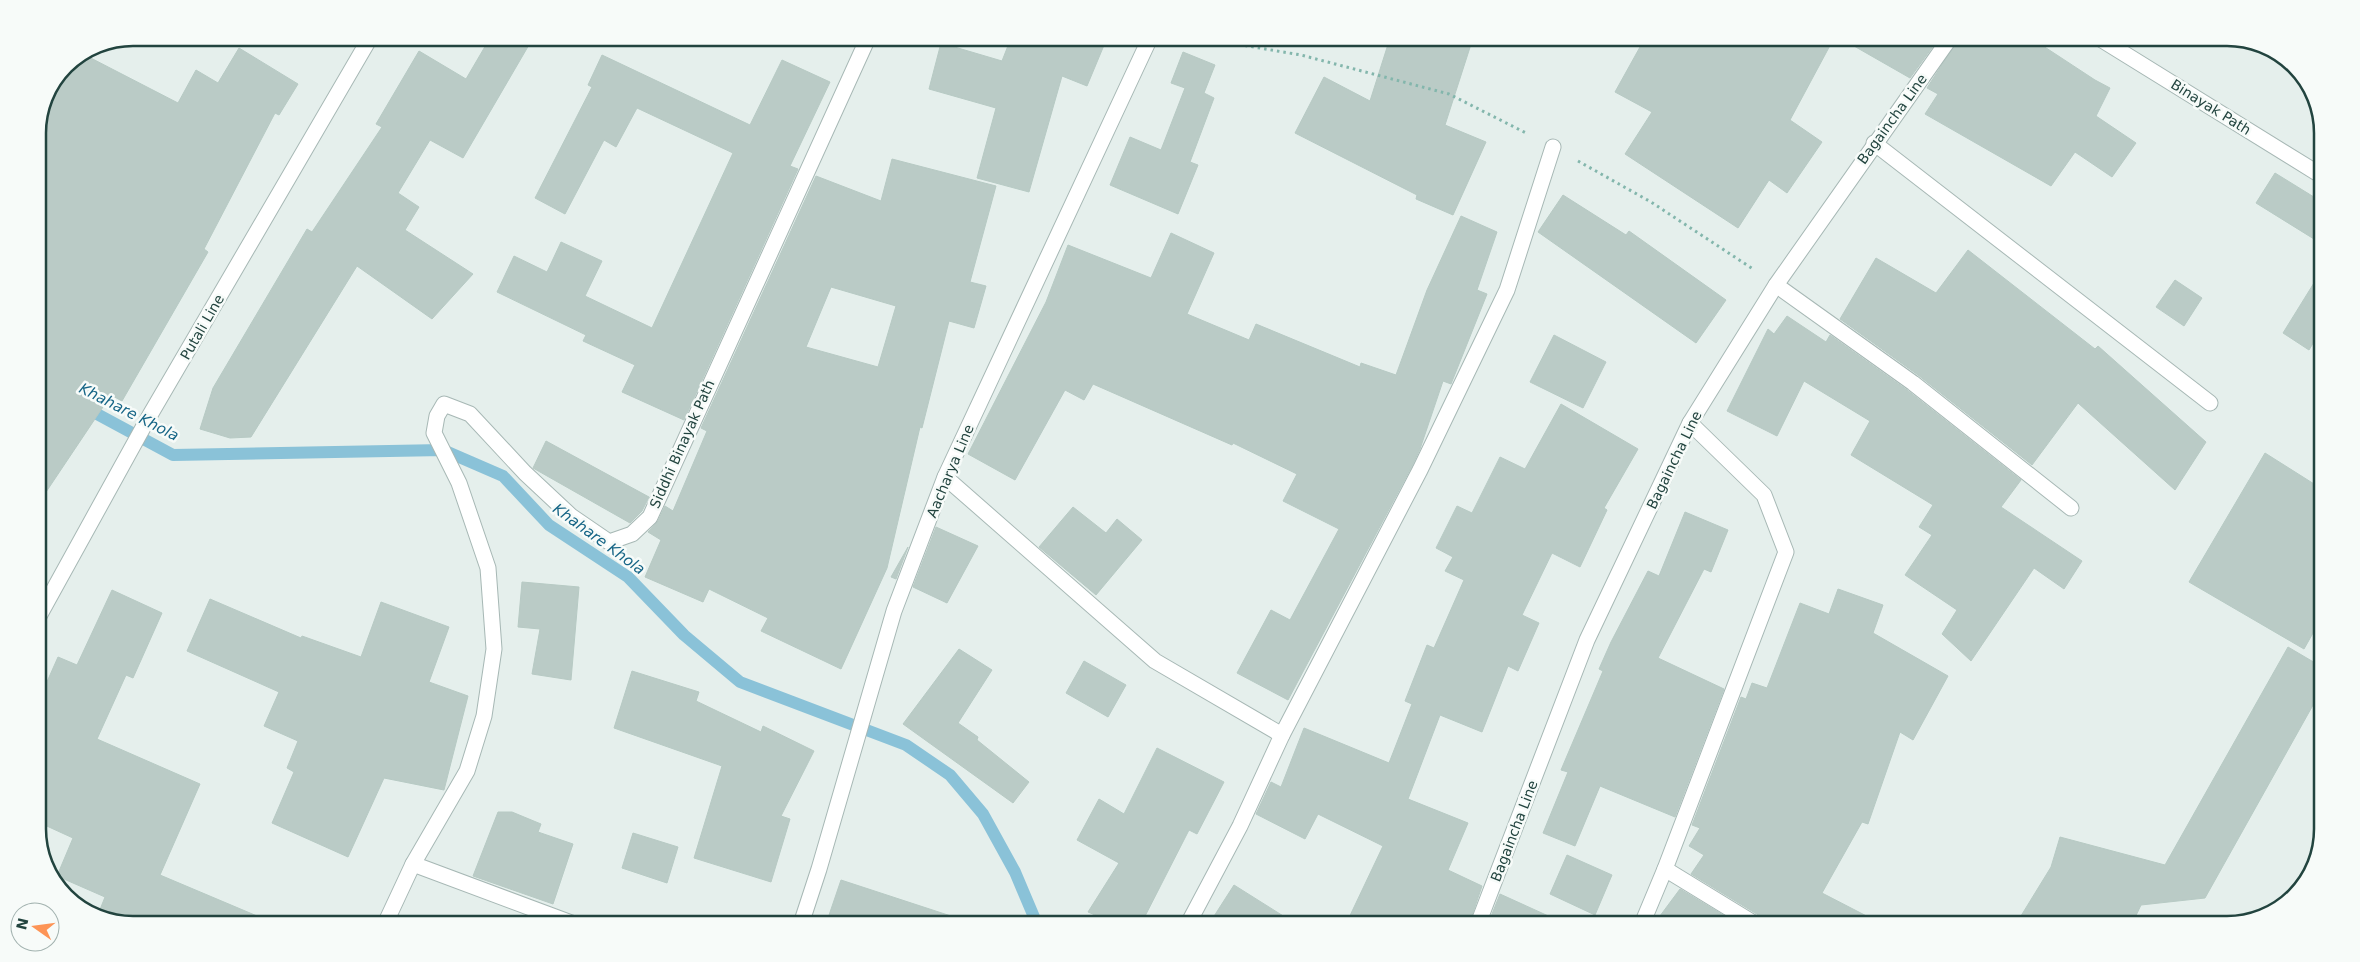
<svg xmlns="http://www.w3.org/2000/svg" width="2360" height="962" font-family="'DejaVu Sans',sans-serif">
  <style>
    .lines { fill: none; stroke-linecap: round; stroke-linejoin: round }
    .stream { stroke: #8ac2d8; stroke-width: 12 }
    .building { fill: #bacbc6; stroke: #b7cac4; fill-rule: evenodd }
    .minor-casing { stroke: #a7b8b5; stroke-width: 17 }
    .path { stroke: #83b6ac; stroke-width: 3; stroke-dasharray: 2.5 4; stroke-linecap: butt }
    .minor { stroke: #fff; stroke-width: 15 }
    .labels { text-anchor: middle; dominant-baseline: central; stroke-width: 5; stroke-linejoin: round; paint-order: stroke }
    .street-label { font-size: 14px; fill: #22443f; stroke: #f7fbf9 }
    .water-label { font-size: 15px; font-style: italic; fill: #166586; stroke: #f7fbf9 }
    .rim { fill: none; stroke: #22443f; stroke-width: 2.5 }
  </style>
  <rect width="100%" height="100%" fill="#e5efec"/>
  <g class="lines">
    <!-- stream -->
    <path class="stream" d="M84 407 173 455 443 450 503 476 549 525 628 577 684 635 740 682 906 745 950 775 983 814 1015 872 1037 924"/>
  </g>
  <!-- building -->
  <g class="building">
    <path d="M490 38H533L463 158 430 140 398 193 419 207 405 230 473 274 432 319 357 266 251 437 230 438 200 429 213 388 307 229 312 232 382 127 376 124 419 51 466 79Z"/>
    <path d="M1011 38H1107L1087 86 1062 76 1029 192 977 178 996 108 929 89 941 43 1002 61Z"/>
    <path d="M1390 38H1473L1445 125 1486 142 1453 215 1416 199 1417 195 1295 133 1324 77 1370 101Z"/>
    <path d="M1645 38H1834L1790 120 1822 142 1787 193 1769 180 1738 228 1625 154 1652 112 1615 92Z"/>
    <path d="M1840 38H1939L1910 78Z"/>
    <path d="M1959 38H2031L2095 80 2110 88 2096 116 2136 143 2112 177 2075 152 2051 186 1925 114 1938 94 1927 88Z"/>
    <path d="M239 48 298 84 279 115 275 113 204 249 208 252 122 401 111 395 38 504V127L66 65 83 54 178 103 196 70 218 83Z"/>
    <path d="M1183 52 1215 65 1204 93 1214 98 1190 162 1198 165 1178 214 1110 185 1130 137 1161 150 1185 88 1171 83Z"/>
    <path d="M602 55 750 125 782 60 830 82 790 166 798 169 684 420 622 392 635 365 583 341 586 335 497 292 514 256 547 272 561 242 602 261 585 296 652 328 733 153 637 108 616 147 604 140 565 214 535 198 592 87 588 85Z"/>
    <path d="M892 159 996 186 970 282 986 286 974 328 949 321 922 428 920 427 887 568 841 669 761 631 768 618 709 589 703 602 645 577 661 540 648 532 658 521 665 506 673 511 707 431 701 428 816 176 881 201ZM831 287 896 306 878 367 806 347Z"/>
    <path d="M2275 173 2322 202V244L2256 203Z"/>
    <path d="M1563 195 1626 235 1629 231 1726 300 1696 343 1538 232Z"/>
    <path d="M1461 216 1497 232 1477 290 1487 294 1451 384 1443 381 1420 449 1412 466 1288 700 1237 673 1271 610 1290 620 1339 529 1283 501 1297 474 1233 443 1232 445 1093 384 1084 400 1065 390 1015 480 968 454 1046 302 1068 245 1151 278 1171 233 1214 253 1187 314 1249 340 1256 324 1360 367 1361 363 1396 375 1427 290Z"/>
    <path d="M1968 250 2095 349 2098 346 2206 442 2175 490 2078 403 2032 465 1918 375 1840 319 1876 258 1936 293Z"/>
    <path d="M2322 270V328L2309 350 2283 333Z"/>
    <path d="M2175 280 2202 298 2184 326 2156 307Z"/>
    <path d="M1787 316 1826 342 1830 335 1907 390 2021 480 2001 507 2082 561 2064 589 2034 568 1971 661 1942 634 1957 610 1905 575 1932 535 1919 527 1933 505 1851 455 1870 421 1804 381 1777 436 1727 411 1768 329 1774 334Z"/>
    <path d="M1554 335 1606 362 1583 408 1530 382Z"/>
    <path d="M1561 404 1638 449 1604 508 1607 510 1580 567 1552 553 1522 615 1539 623 1518 671 1508 666 1482 732 1440 715 1408 799 1468 823 1448 870 1482 886 1469 924H1346L1383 846 1318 814 1305 839 1256 814 1271 782 1281 787 1304 728 1389 763 1412 704 1405 701 1427 645 1434 648 1464 580 1445 571 1453 557 1436 548 1457 506 1472 513 1500 457 1525 469Z"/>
    <path d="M546 441 649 497 642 511 630 523 533 468Z"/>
    <path d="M2265 453 2322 489V617L2304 649 2189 582Z"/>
    <path d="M1073 507 1106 533 1117 519 1142 540 1096 595 1039 547Z"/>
    <path d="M1685 512 1728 530 1711 572 1704 569 1658 658 1724 689 1675 817 1600 786 1575 846 1543 833 1568 772 1561 770 1603 671 1599 669 1611 642 1648 571 1659 576Z"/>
    <path d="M936 527 978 546 947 603 913 587Z"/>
    <path d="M908 547 896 579 891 577Z"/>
    <path d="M522 582 579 587 571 680 532 674 540 629 518 627Z"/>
    <path d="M1838 589 1883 605 1873 633 1948 676 1913 740 1900 732 1868 824 1862 822 1822 893 1882 924H1764L1760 916 1691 874 1704 855 1689 846 1700 828 1692 825 1741 697 1746 699 1752 683 1767 688 1800 603 1829 614Z"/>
    <path d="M112 590 162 613 133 678 126 675 97 739 200 784 160 875 276 924H133L97 917 105 897 57 876 73 838 38 822V702L58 657 77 665Z"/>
    <path d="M210 599 301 638 302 636 361 657 381 602 449 627 429 682 468 696 444 790 384 778 348 857 272 823 294 772 287 768 298 741 264 726 279 692 187 651Z"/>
    <path d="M2288 647 2322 667V689L2205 898 2141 905 2132 924H2016L2051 867 2060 837 2165 865Z"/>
    <path d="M959 649 992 670 958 723 978 737 977 740 1029 782 1013 803 903 724Z"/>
    <path d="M1084 661 1126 685 1108 717 1066 693Z"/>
    <path d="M632 671 699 692 696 701 761 732 763 726 814 751 781 816 790 819 771 882 694 858 722 766 614 728Z"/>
    <path d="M1157 748 1224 782 1197 834 1189 830 1141 924H1116L1088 912 1119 863 1077 840 1099 799 1124 814Z"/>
    <path d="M498 812H512L541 824 538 832 573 844 553 904 473 876Z"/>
    <path d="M633 833 678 847 667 883 622 868Z"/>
    <path d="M1567 855 1612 875 1595 915 1550 894Z"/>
    <path d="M841 880 957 918 956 924H826Z"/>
    <path d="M1234 885 1296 924H1209Z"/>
    <path d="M1680 889 1738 924H1654Z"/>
    <path d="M1500 894 1566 924H1488Z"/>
  </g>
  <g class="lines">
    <defs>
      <g id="minor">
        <path d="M2099 38 2322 176"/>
        <path d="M1874 143 2210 403"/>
        <path d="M1776 285 1913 383 2071 508"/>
        <path d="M1690 423 1764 495 1786 552 1665 869 1755 924"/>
        <path d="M945 477 1155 661 1282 735"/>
        <path d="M38 618 150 415 370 38"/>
        <path d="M413 864 574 924"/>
        <path d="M385 924 413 864 467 771 484 716 494 649 488 568 459 483 434 433 437 416 444 404 470 414 525 473 571 516 609 542 632 534 650 517 868 38"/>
        <path d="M801 924 819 869 894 611 945 477 1150 38"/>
        <path d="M1188 924 1240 826 1282 735 1420 470 1507 290 1553 147"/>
        <path d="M1478 924 1587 640 1690 423 1776 285 1950 38"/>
        <path d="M1642 924 1665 869"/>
      </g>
    </defs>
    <!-- minor casing -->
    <use href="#minor" class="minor-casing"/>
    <!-- path -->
    <g class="path">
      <path d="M1200 38 1301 55 1449 94 1528 134"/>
      <path d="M1578 161 1651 202 1753 269"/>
    </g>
    <!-- minor -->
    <use href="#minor" class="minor"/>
  </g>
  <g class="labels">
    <!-- street labels -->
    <g class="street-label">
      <text transform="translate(2211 107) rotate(32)">Binayak Path</text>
      <text transform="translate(1892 119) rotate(-54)">Bagaincha Line</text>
      <text transform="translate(202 327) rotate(-60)">Putali Line</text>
      <text transform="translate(682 444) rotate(-66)">Siddhi Binayak Path</text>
      <text transform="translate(1674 460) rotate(-64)">Bagaincha Line</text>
      <text transform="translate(950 471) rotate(-67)">Aacharya Line</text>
      <text transform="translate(1514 831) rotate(-69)">Bagaincha Line</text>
    </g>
    <!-- water labels -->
    <g class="water-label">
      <text transform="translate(129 412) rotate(27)">Khahare Khola</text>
      <text transform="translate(599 539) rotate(36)">Khahare Khola</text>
    </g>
  </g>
  <!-- crop -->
  <path d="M0 0H2360V962H0ZM133 46H2227A87 87 0 0 1 2314 133V829A87 87 0 0 1 2227 916H133A87 87 0 0 1 46 829V133A87 87 0 0 1 133 46Z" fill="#f7fbf9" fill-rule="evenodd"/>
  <path class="rim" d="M133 46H2227A87 87 0 0 1 2314 133V829A87 87 0 0 1 2227 916H133A87 87 0 0 1 46 829V133A87 87 0 0 1 133 46Z"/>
  <!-- north arrow -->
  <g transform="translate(35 927) rotate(284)"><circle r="24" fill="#f7fbf9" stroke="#a2b2af"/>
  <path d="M0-4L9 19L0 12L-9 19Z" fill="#fd9456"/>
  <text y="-8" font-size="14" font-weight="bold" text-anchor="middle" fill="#22443f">N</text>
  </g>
</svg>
